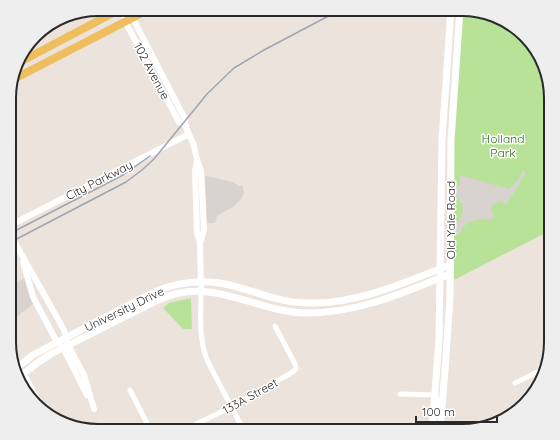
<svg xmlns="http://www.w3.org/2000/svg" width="560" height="440" font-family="Quicksand,sans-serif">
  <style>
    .green { fill: #b9e299 }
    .plaza { fill: #d8d3cf }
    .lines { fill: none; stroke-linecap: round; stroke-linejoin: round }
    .minor { stroke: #fff; stroke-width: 5 }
    .tertiary { stroke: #fff; stroke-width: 6 }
    .secondary { stroke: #fff; stroke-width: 7 }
    .primary { stroke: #efbe5e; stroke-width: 8 }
    .rail { stroke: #9fa4b4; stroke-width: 1.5 }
    .labels { text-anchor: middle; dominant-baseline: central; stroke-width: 3; stroke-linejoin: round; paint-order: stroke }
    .street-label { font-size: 12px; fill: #2a2a2a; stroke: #fff }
    .park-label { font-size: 12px; fill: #32661b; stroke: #fff }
    .rim { fill: none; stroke: #2a2a2a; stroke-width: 2 }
  </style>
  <rect width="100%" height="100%" fill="#ece3dc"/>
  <!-- green -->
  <g class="green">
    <path d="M463 9H468L521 31 544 63 551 97V230L454 280V134Z"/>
    <path d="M191 298 192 329H183L163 308 169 303Z"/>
  </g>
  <!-- plaza -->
  <g class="plaza">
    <path d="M523 171 526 172 517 188 506 204 499 201 492 206 491 211 494 216 490 220 480 219 469 222 463 227 458 236 456 231H454V220H457V223L460 221 459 219 463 212 462 205 457 196H455L456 185H460V175L509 189 518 180Z"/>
    <path d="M206 176 232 182 240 186 242 185 244 192 242 198 234 206 217 216 215 223H207L205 177Z"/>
    <path d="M25 278 34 303 9 323V286Z"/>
  </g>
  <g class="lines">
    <!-- minor -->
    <g class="minor">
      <path d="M201 291C201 315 198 339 208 362L244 431"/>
      <path d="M545 304 551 315"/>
      <path d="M22 374 27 378 43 410"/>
      <path d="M515 383 542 370"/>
      <path d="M130 390 151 431"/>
      <path d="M400 394 435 395 441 408"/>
      <path d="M182 431 221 412 293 372 296 369 295 364 275 326"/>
    </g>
    <!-- tertiary -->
    <g class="tertiary">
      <path d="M123 13 128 27 179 122 185 125"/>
      <path d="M130 13 185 119C184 129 191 136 194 146 196 155 197 162 201 171L204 230 200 243 201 291"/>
      <path d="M197 162 195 171 197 233 200 242"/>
      <path d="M9 226 189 134"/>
      <path d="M9 232 64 330 68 345 84 375 94 409"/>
      <path d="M23 262 33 297 57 342 63 348 87 395"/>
    </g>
    <!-- secondary -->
    <g class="secondary">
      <path d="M15 369 33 355 48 347 154 292C177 282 200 279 225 284 254 290 278 303 308 303 356 305 406 282 450 265"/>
      <path d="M17 379 37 363 51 354 158 300C214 275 252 312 307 313 358 313 403 293 450 274"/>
      <path d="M432 431 439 339 442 140 451 9"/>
      <path d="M440 431 445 371 450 298 451 140 460 9"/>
    </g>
    <!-- primary -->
    <g class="primary">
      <path d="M18 63 113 13"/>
      <path d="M12 80 142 13"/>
    </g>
    <!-- rail -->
    <g class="rail">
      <path d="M9 234 123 175 150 156"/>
      <path d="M9 243 126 182 142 170 154 159 207 94 234 68 264 50 338 11"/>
    </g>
  </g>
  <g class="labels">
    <!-- street labels -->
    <g class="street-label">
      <text transform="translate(152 71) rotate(62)">102 Avenue</text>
      <text transform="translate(99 180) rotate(-27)">City Parkway</text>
      <text transform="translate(450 220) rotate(-90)">Old Yale Road</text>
      <text transform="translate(124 309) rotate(-26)">University Drive</text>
      <text transform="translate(250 396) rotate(-29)">133A Street</text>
    </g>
    <!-- park labels -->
    <g class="park-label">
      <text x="503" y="138">Holland<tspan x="503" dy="14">Park</tspan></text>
    </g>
  </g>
  <!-- crop -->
  <path d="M0 0H560V440H0ZM98 16H462A82 82 0 0 1 544 98V342A82 82 0 0 1 462 424H98A82 82 0 0 1 16 342V98A82 82 0 0 1 98 16Z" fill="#eee" fill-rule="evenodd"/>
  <path class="rim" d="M98 16H462A82 82 0 0 1 544 98V342A82 82 0 0 1 462 424H98A82 82 0 0 1 16 342V98A82 82 0 0 1 98 16Z"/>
  <!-- scale -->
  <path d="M416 416v6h81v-6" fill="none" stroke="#2a2a2a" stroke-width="2"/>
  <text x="422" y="416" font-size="12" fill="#2a2a2a" stroke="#ffffff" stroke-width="3" paint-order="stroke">100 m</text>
</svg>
